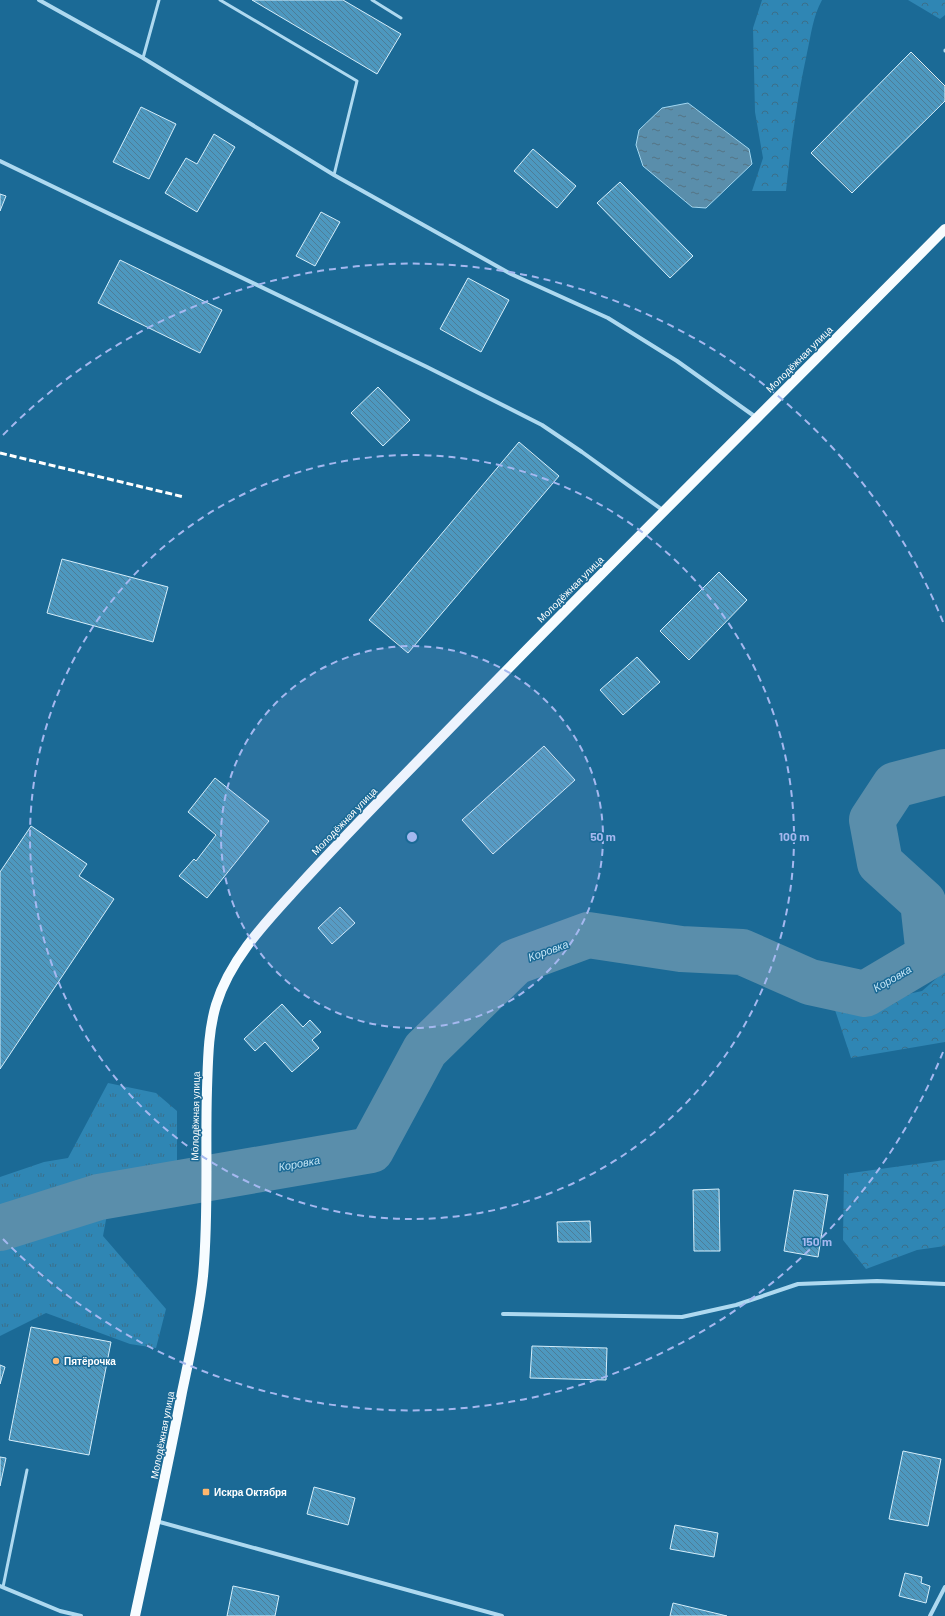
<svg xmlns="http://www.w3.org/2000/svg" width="945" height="1616" font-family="Barlow,sans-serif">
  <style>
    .grass { fill: url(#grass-tufts) }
    .forest { fill: url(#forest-crowns) }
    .water { fill: url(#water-ripples); stroke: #a2d7f1 }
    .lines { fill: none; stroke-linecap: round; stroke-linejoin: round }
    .river { stroke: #5a8eab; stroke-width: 46 }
    .building { fill: url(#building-back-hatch); stroke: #d5eefb }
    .service { stroke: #aed9f0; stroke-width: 3 }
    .minor { stroke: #aed9f0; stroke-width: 4 }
    .primary { stroke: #f7fcff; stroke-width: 10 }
    .rail { stroke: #fff; stroke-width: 3; stroke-dasharray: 7 3; stroke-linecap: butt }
    .ring { fill: none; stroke: #a5b8ef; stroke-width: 2; stroke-dasharray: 7 5 }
    .poi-dot { fill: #ffb76d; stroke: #1b6a96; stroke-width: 1.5 }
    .labels { text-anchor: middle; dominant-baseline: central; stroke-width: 3; stroke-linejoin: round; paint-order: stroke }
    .street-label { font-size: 10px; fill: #fff; stroke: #1b6a96 }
    .poi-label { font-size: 10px; font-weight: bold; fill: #fff; stroke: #1b6a96; text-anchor: start }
    .water-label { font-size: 11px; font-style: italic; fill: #c5e6f7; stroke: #1b6a96 }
    .centre { fill: #a5b8ef; stroke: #1b6a96; stroke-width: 2 }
    .ring-label { font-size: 12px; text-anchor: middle; font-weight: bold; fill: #a5b8ef; stroke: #1b6a96; stroke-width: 3; stroke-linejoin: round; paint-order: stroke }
  </style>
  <defs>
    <pattern id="grass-tufts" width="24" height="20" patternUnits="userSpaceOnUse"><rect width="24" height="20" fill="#2f86b4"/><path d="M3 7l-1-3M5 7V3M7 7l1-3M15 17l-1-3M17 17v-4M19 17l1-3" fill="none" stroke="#3b6f8a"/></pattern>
    <pattern id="forest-crowns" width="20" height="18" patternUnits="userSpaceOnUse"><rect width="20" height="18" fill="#2f86b4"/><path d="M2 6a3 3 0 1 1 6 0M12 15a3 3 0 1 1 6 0" fill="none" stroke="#3b6f8a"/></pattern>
    <pattern id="water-ripples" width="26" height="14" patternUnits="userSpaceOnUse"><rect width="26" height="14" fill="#5a8eab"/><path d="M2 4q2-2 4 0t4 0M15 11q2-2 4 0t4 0" fill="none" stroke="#547485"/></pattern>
    <pattern id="building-back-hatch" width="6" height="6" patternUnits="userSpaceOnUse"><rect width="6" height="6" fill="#4d98bf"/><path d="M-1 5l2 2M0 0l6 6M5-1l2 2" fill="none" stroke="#4d7d97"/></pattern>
  </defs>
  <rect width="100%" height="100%" fill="#1b6a96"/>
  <!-- grass -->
  <path class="grass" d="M108 1083 156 1093 177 1111V1163L113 1182 103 1236 166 1309 156 1348 130 1344 46 1313 0 1336V1177L44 1162 68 1158Z"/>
  <!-- forest -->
  <g class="forest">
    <path d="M762 0H822C813 16 811 35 807 53 797 99 791 144 786 191H752L763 158 755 112 753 28Z"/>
    <path d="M908 0H945V15L940 19Z"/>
    <path d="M945 971V1042L851 1058 835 1010 922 991Z"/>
    <path d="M945 1160V1246L917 1250 866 1269 843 1240 844 1174Z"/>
  </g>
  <!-- water -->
  <path class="water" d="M688 103 749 149 752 164 706 208 692 207 643 166 636 145 639 130 662 108Z"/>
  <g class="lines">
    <!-- river -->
    <path class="river" d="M0 1228 99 1197 371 1150 425 1050 515 962 588 935 681 949 742 952 810 982 865 994 929 956 923 902 880 863 872 820 895 785 945 772"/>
  </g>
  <!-- building -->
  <g class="building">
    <path d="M252 0H343L401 34 377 74Z"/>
    <path d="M911 52 945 86V101L852 193 811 153Z"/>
    <path d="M141 107 176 124 149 179 113 162Z"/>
    <path d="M214 134 235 147 197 212 165 193 186 158 197 164Z"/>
    <path d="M533 149 576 186 557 208 514 171Z"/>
    <path d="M620 182 693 256 670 278 597 203Z"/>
    <path d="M0 194 6 196 0 211Z"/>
    <path d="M321 212 340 222 315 266 296 256Z"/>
    <path d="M120 260 222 310 200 353 98 303Z"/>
    <path d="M468 278 509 300 481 352 440 329Z"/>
    <path d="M378 387 410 420 383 446 351 413Z"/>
    <path d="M519 442 559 476 408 653 369 620Z"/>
    <path d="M62 559 168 587 153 642 47 613Z"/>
    <path d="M719 572 747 600 689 660 660 631Z"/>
    <path d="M637 657 660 682 623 715 600 690Z"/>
    <path d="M544 746 575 780 493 854 462 820Z"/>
    <path d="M215 778 269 821 207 898 179 876 194 859 196 861 216 835 188 812Z"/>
    <path d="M31 826 87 864 79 876 114 899 0 1069V872Z"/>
    <path d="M340 907 355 923 332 944 318 928Z"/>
    <path d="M282 1004 303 1027 310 1020 321 1032 312 1040 319 1048 292 1072 265 1042 255 1051 244 1039Z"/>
    <path d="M719 1189 720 1251H694L693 1190Z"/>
    <path d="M794 1190 828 1195 818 1257 784 1251Z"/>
    <path d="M590 1221 591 1242H558L557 1222Z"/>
    <path d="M31 1327 111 1342 89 1455 9 1440Z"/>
    <path d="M532 1346 607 1348 606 1380 530 1378Z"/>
    <path d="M0 1365 5 1367 0 1384Z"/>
    <path d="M903 1451 941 1459 928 1526 889 1519Z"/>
    <path d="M0 1457 6 1458 0 1486Z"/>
    <path d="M314 1487 355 1498 348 1525 307 1514Z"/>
    <path d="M675 1525 718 1533 714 1557 670 1549Z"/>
    <path d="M905 1573 922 1577 921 1583 930 1586 926 1603 899 1596Z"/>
    <path d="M233 1586 279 1596 275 1616H227Z"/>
    <path d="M673 1603 727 1616H670Z"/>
  </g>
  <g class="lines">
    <!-- service -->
    <g class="service">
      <path d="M220 0 357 81 334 175"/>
      <path d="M372 0 401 18"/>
      <path d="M945 50V51"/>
      <path d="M143 58 159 0"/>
      <path d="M3 1587 27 1470"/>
    </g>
    <!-- minor -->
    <g class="minor">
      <path d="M39 0 143 58 334 175 511 274 608 318 677 361 757 418"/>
      <path d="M0 161 427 367 542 425 582 452 664 511"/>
      <path d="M503 1314 682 1317 736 1305 798 1284 877 1281 945 1284"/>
      <path d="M156 1521 502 1616"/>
      <path d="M0 1586 60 1611 81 1616"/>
      <path d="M930 1616 945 1587"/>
    </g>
    <!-- primary -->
    <path class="primary" d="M135 1616C151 1541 168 1467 182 1392 190 1354 199 1315 203 1276 209 1214 205 1151 207 1089 208 1061 208 1032 216 1005 230 959 266 922 297 888 337 844 379 801 420 759 593 580 770 406 945 229"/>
    <!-- rail -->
    <path class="rail" d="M0 453 184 497"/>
  </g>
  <!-- distance rings -->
  <circle cx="412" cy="837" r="191" fill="#a5b8ef" fill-opacity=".12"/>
  <g class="ring">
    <circle cx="412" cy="837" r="191"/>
    <circle cx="412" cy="837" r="382"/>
    <path d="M943 1052A573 573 0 0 1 3 1239M3 435A573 573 0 0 1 943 622"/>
  </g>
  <!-- markers -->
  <g class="poi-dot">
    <circle cx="56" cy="1361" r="4"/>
    <rect x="202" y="1488" width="8" height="8" rx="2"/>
  </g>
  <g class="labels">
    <!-- street labels -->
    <g class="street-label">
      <text transform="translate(799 359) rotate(-45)">Молодёжная улица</text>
      <text transform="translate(570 589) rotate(-45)">Молодёжная улица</text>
      <text transform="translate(344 821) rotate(-46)">Молодёжная улица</text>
      <text transform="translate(195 1116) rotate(-89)">Молодёжная улица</text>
      <text transform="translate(162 1435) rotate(-79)">Молодёжная улица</text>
    </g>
    <!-- poi labels -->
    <g class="poi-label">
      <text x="64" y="1361">Пятёрочка</text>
      <text x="214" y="1492">Искра Октября</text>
    </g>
    <!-- water labels -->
    <g class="water-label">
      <text transform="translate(548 950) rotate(-20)">Коровка</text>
      <text transform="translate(892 978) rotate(-30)">Коровка</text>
      <text transform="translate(299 1163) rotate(-10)">Коровка</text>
    </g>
  </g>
  <circle cx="412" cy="837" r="6" class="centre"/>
  <g class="ring-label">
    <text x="603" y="841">50 m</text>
    <text x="794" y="841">100 m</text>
    <text x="817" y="1246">150 m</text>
  </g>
</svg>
